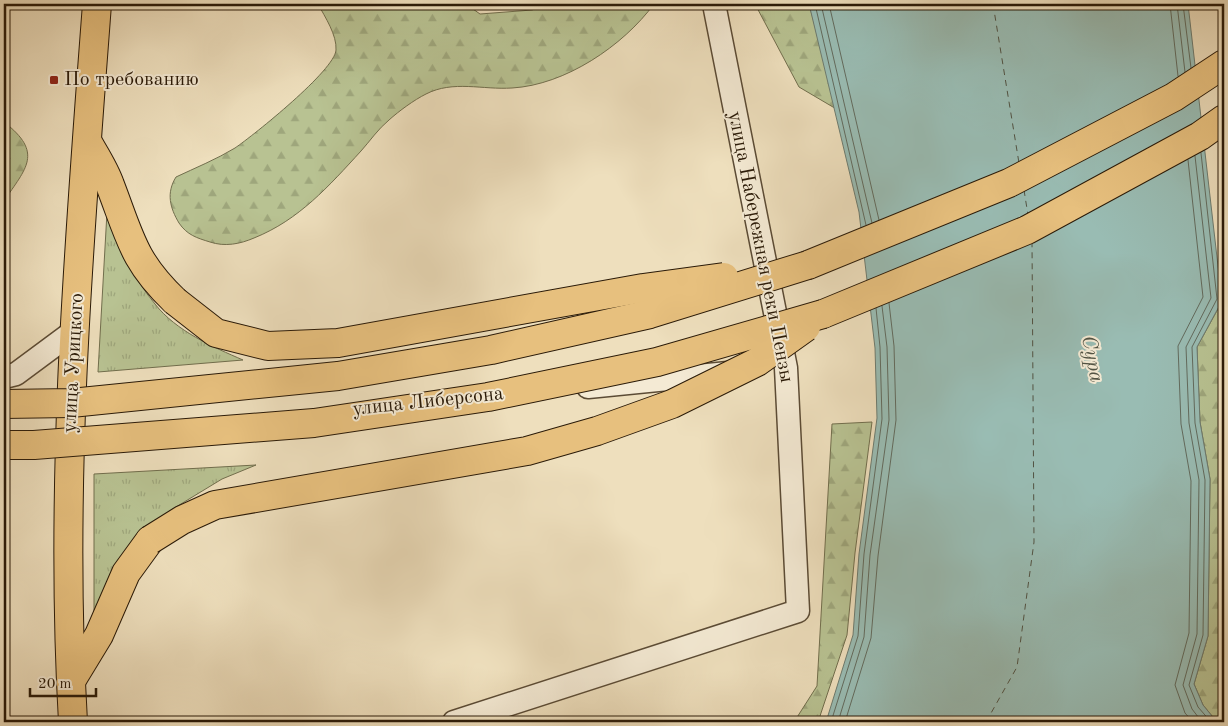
<svg xmlns="http://www.w3.org/2000/svg" width="1228" height="726" font-family="'Old Standard TT',serif">
  <style>
    .grass { fill: url(#grass-tufts); stroke: #716e4d }
    .forest { fill: url(#forest-firs); stroke: #716e4d }
    .water { fill: #99bcb3; stroke: #6d7b6f }
    .lines { fill: none; stroke-linecap: round; stroke-linejoin: round }
    .shore { stroke: #626b5e; stroke-width: 1 }
    .ferry { stroke: #515344; stroke-width: 1; stroke-dasharray: 6 5; stroke-linecap: butt }
    .street-casing { stroke: #5b4b35; stroke-width: 25 }
    .primary-casing { stroke: #2a1a08; stroke-width: 30 }
    .street { stroke: #f4ead4; stroke-width: 22 }
    .primary { stroke: #e7c07e; stroke-width: 28 }
    .primary-bridge-casing { stroke: #2a1a08; stroke-width: 30; stroke-linecap: butt }
    .primary-bridge { stroke: #e7c07e; stroke-width: 28 }
    .poi-dot { fill: #8f2418; stroke: #f4ead4; stroke-width: 2 }
    .labels { text-anchor: middle; dominant-baseline: central; stroke-width: 4; stroke-linejoin: round; paint-order: stroke }
    .poi-label { font-size: 20px; fill: #2a1a08; stroke: #f4ead4; text-anchor: start }
    .street-label { font-size: 20px; fill: #2a1a08; stroke: #f4ead4 }
    .water-label { font-size: 21px; font-style: italic; fill: #515344; stroke: #f4ead4 }
  </style>
  <defs>
    <pattern id="grass-tufts" width="24" height="20" patternUnits="userSpaceOnUse" patternTransform="scale(1.25)"><rect width="24" height="20" fill="#b8c292"/><path d="M3 7l-1-3M5 7V3M7 7l1-3M15 17l-1-3M17 17v-4M19 17l1-3" fill="none" stroke="#9ea67c"/></pattern>
    <pattern id="forest-firs" width="22" height="20" patternUnits="userSpaceOnUse" patternTransform="scale(1.25)"><rect width="22" height="20" fill="#b8c292"/><path d="M5 1l3.5 6h-7zM16 11l3.5 6h-7z" fill="#9ea67c"/></pattern>
  </defs>
  <rect width="100%" height="100%" fill="#eedfbd"/>
  <filter id="stains"><feTurbulence type="fractalNoise" baseFrequency=".004" numOctaves="4"/><feColorMatrix values="0 0 0 0 .2 0 0 0 0 .09 0 0 0 0 .02 0 0 0 .5 -.17"/></filter>
  <radialGradient id="worn" r=".72"><stop offset=".6" stop-color="#630" stop-opacity="0"/><stop offset="1" stop-color="#630" stop-opacity=".3"/></radialGradient>
  <!-- grass -->
  <g class="grass">
    <path d="M107 212C120 244 132 277 155 304 176 331 213 347 243 360L98 372Z"/>
    <path d="M256 465 222 479 171 510 149 527 94 613V474Z"/>
  </g>
  <!-- forest -->
  <g class="forest">
    <path d="M318 4H466L480 14 532 10 551 4H654C623 46 565 85 512 88 483 90 453 80 426 94 414 100 399 111 389 120 378 129 370 141 361 151 329 186 299 220 254 238 240 244 225 247 210 242 197 238 187 235 179 223 170 208 166 193 176 177 195 168 217 159 235 148 254 135 335 70 336 50 337 35 325 17 318 4Z"/>
    <path d="M755 4H809L838 110 799 87Z"/>
    <path d="M4 122C44 153 26 168 4 201Z"/>
    <path d="M1224 298V722H1217L1203 705 1194 684 1208 636 1210 479 1200 422 1197 347Z"/>
    <path d="M872 422 855 553 847 635 818 722H794L817 686 832 424Z"/>
  </g>
  <!-- water -->
  <path class="water" d="M809 4H1188L1222 301 1197 347 1200 422 1210 479 1208 636 1194 684 1203 705 1217 722H826L853 635 859 554 877 418 875 348 859 212Z"/>
  <g class="lines">
    <!-- shore -->
    <g class="shore">
      <path d="M815 4 866 225"/>
      <path d="M821 4 872 223"/>
      <path d="M829 4 879 220"/>
      <path d="M1170 4 1178 76"/>
      <path d="M1177 4 1185 72"/>
      <path d="M1183 4 1191 68"/>
      <path d="M1201 153 1217 299 1192 347 1195 423 1205 480 1203 635 1189 685 1198 707 1211 722"/>
      <path d="M1195 156 1211 298 1186 347 1189 423 1199 480 1197 634 1183 685 1192 709 1202 722"/>
      <path d="M1188 160 1203 297 1178 346 1181 424 1191 481 1189 633 1175 685 1185 713 1193 722"/>
      <path d="M831 722 858 636 864 554 882 419 880 347 876 308"/>
      <path d="M838 722 864 637 870 555 889 420 887 347 882 306"/>
      <path d="M845 722 871 638 878 556 896 420 894 346 889 303"/>
    </g>
    <!-- ferry -->
    <g class="ferry">
      <path d="M993 4 1019 163"/>
      <path d="M1024 190 1028 215"/>
      <path d="M986 722 1017 667 1034 542 1032 241"/>
    </g>
    <defs>
      <g id="street">
        <path d="M4 377 16 374 74 331"/>
        <path d="M588 387 728 373"/>
        <path d="M454 722 798 611 786 368 714 4"/>
      </g>
      <g id="primary">
        <path d="M87 141C95 155 105 170 110 185 130 237 133 261 175 301"/>
        <path d="M808 265 1009 183 1174 97 1224 64"/>
        <path d="M823 314 1027 230 1200 136 1224 119"/>
        <path d="M71 681 99 635 126 573 150 540"/>
        <path d="M73 722C59 482 79 243 97 4"/>
      </g>
    </defs>
    <!-- street casing -->
    <use href="#street" class="street-casing"/>
    <!-- primary casing -->
    <use href="#primary" class="primary-casing"/>
    <!-- street -->
    <use href="#street" class="street"/>
    <!-- primary -->
    <use href="#primary" class="primary"/>
    <defs>
      <g id="primary-bridge">
        <path d="M175 301 216 333 268 346 338 343 643 288 724 277"/>
        <path d="M4 404 71 403 338 376 491 350 650 314 808 265"/>
        <path d="M4 445H34L314 423 488 397 657 362 823 314"/>
        <path d="M150 540 182 520 215 505 527 451 597 431 672 404 757 362 806 327"/>
      </g>
    </defs>
    <!-- primary-bridge casing -->
    <use href="#primary-bridge" class="primary-bridge-casing"/>
    <!-- primary-bridge -->
    <use href="#primary-bridge" class="primary-bridge"/>
  </g>
  <!-- markers -->
  <rect class="poi-dot" x="49" y="75" width="10" height="10" rx="2.5"/>
  <g class="labels">
    <!-- poi labels -->
    <g class="poi-label">
      <text x="64" y="80">По требованию</text>
    </g>
    <!-- street labels -->
    <g class="street-label">
      <text transform="translate(760 247) rotate(79)">улица Набережная реки Пензы</text>
      <text transform="translate(74 363) rotate(-87)">улица Урицкого</text>
      <text transform="translate(428 402) rotate(-6)">улица Либерсона</text>
    </g>
    <!-- water labels -->
    <g class="water-label">
      <text transform="translate(1092 359) rotate(79)">Сура</text>
    </g>
  </g>
  <!-- margin -->
  <rect width="1228" height="726" fill="none" stroke="#eedfbd" stroke-width="20"/>
  <rect x="5" y="5" width="1218" height="716" fill="none" stroke="#2a1a08" stroke-width="2.5"/>
  <rect x="10" y="10" width="1208" height="706" fill="none" stroke="#2a1a08"/>
  <!-- scale -->
  <path d="M30 688v8h66v-8" fill="none" stroke="#2a1a08" stroke-width="2.5"/>
  <text x="38" y="688" font-size="15" fill="#2a1a08" stroke="#f4ead4" stroke-width="4" paint-order="stroke">20 m</text>
  <rect width="100%" height="100%" filter="url(#stains)"/>
  <rect width="100%" height="100%" fill="url(#worn)"/>
</svg>
